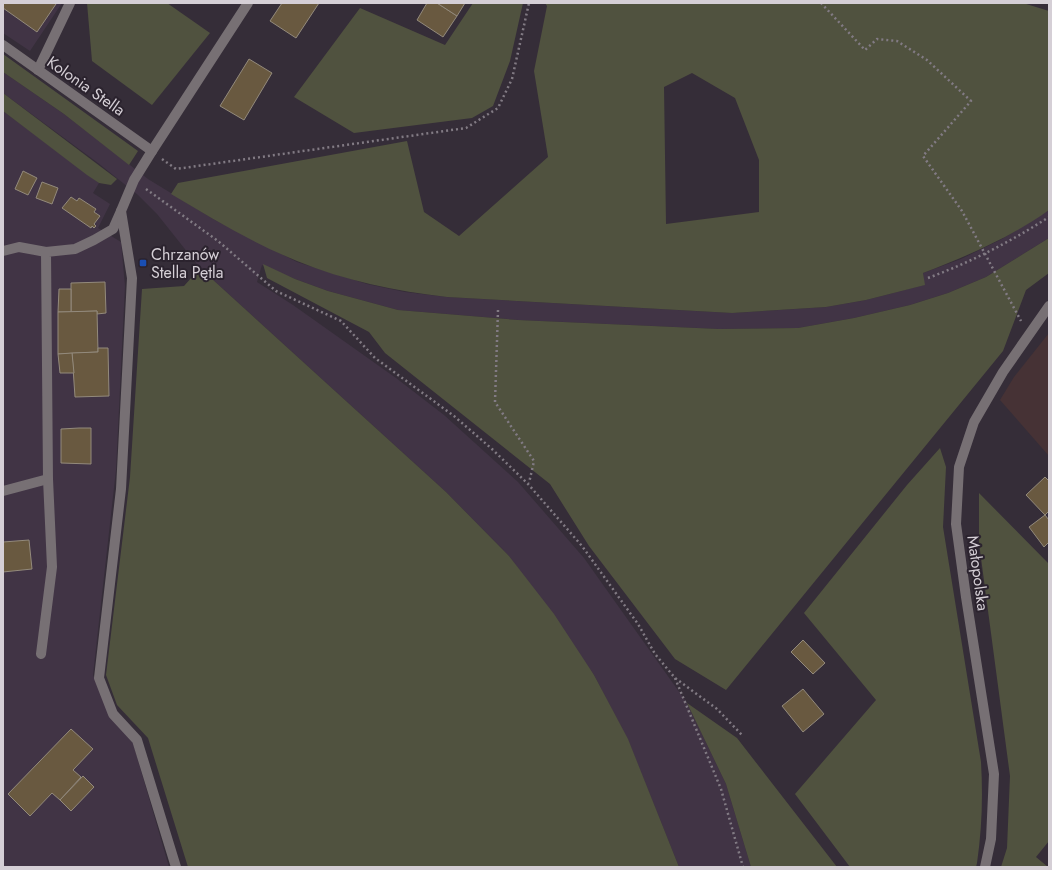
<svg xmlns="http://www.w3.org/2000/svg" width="1052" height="870" font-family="Jost,sans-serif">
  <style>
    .commercial { fill: #463235 }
    .built { fill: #413445 }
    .green { fill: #50523f; fill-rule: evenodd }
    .building { fill: #695940; stroke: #938a7c }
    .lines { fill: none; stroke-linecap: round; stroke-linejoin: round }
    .path { stroke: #827b84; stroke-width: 2.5; stroke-dasharray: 2 3; stroke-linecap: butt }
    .minor { stroke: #777074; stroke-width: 10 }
    .transit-dot { fill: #1a4fb4; stroke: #2b232e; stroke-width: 1.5 }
    .labels { text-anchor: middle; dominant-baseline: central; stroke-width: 4; stroke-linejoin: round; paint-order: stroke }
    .street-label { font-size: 16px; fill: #d5cfd6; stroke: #2b232e }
    .poi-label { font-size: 16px; fill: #d5cfd6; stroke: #2b232e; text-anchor: start }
  </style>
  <rect width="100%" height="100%" fill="#352d38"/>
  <!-- commercial -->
  <path class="commercial" d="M1049 333V456L1000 400 1014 377Z"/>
  <!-- built -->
  <g class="built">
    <path d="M3 3H62L30 51 3 33Z"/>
    <path d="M3 72 64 114 148 179 215 220 297 262 367 284 405 292 447 297 732 313 826 307 866 300 924 285 923 273 961 259 1002 239 1049 210V238L986 277 948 293 910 305 854 318 798 328 719 329 518 320 398 310 328 291 295 279 262 265 257 282 293 305 396 378 444 415 518 482 584 558 687 703 726 784 751 867H679L628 740 594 675 509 556 446 492 200 268 157 214 138 195 98 163 3 93Z"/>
    <path d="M3 111 99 183 93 193 110 204 98 228 121 242 125 286 116 470 93 675 107 710 133 743 169 867H3Z"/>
  </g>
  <!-- green -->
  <g class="green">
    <path d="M87 3H167L210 33 152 105 92 61Z"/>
    <path d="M473 3H523L510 61 493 106 472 118 354 133 294 97 360 8 445 45Z"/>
    <path d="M545 3H1023L1049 11V210C1010 238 967 256 923 273L925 285 866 300 826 307 732 313 447 297C396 291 345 281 297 261 253 243 211 218 171 194L178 183 407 141 424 212 459 236 548 157 534 71 547 6ZM692 73 735 98 759 160V212L666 224 664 87Z"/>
    <path d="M3 54 138 151 129 165 64 114 3 72Z"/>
    <path d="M3 93 117 179 111 185 99 183 87 175 3 111Z"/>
    <path d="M1049 238V273L1026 290 1003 351 726 690 675 659 589 546 550 484 385 353 369 332 267 278 263 264 295 279 328 291 398 310 518 320 719 329 798 328 854 318 910 305 948 293 986 277Z"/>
    <path d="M200 268 446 492 509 556 554 614 594 675 628 739 679 867H188L148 738 117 705 106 675 130 477 142 289 184 286Z"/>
    <path d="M940 448 946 467 943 527 981 762C983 796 982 829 977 863L976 867H850L795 794 876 700 804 613 907 485Z"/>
    <path d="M979 493 1049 564V841L1036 857 1048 867H1001L1007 848 1010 776 979 543Z"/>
    <path d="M687 703 737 738 837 867H751L726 784Z"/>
  </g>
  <!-- building -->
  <g class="building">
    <path d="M3 3H54L56 4 37 32 3 8Z"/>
    <path d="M282 3H319L296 38 270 21Z"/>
    <path d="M427 3H437L457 16 443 37 417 20Z"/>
    <path d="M437 3H465L457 16Z"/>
    <path d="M249 59 272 73 244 120 220 106Z"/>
    <path d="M23 171 37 178 28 195 15 189Z"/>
    <path d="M42 182 58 188 52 204 36 198Z"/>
    <path d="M71 197 77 201 79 198 96 209 94 212 100 216 94 224 96 226 94 228 92 226 91 228 62 208Z"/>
    <path d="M105 282 106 313 97 314V311L71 312V283Z"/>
    <path d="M59 289H71V312H58Z"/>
    <path d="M97 311 98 352 58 354V312Z"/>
    <path d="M98 348H108L109 396 75 397 72 353 98 352Z"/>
    <path d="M72 353 74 373H60L58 354Z"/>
    <path d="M79 428H91V464L61 463V429Z"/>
    <path d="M1045 477 1049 481V511L1045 515 1026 495Z"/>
    <path d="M1045 515 1049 520V542L1044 547 1029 527Z"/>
    <path d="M29 540 32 569 3 572V542Z"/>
    <path d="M803 640 825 663 813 674 791 652Z"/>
    <path d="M803 689 824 714 803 732 782 706Z"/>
    <path d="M71 729 93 749 73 770 81 777 60 800 52 793 30 816 8 794Z"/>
    <path d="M83 776 94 787 71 811 60 800Z"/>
  </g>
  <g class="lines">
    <!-- path -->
    <g class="path">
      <path d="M821 3 865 50 877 39 897 41 927 60 971 101 923 156 962 211 1021 321"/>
      <path d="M162 159 176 169 466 128 498 108 512 79 529 3"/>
      <path d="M146 189 218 241 276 291 341 321 375 358 454 416 492 449 528 484 582 546 638 624 655 654 675 678 717 709 742 735"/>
      <path d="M928 278C971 262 1010 242 1049 217"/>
      <path d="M498 310 495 402 534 461 529 483"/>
      <path d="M675 678 721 789 743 867"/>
    </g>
    <!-- minor -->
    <g class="minor">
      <path d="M3 45 152 151"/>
      <path d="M38 70 70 3"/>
      <path d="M3 251 19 247 46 252"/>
      <path d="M3 491 48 479"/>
      <path d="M41 654 52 567 48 479 46 252 75 249 94 240 113 229 121 211"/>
      <path d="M176 867 137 740 113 714 99 678 121 489 132 278 121 211 134 180 152 151 248 3"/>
      <path d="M985 867 991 839 994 774 966 597 956 524 959 467 974 422 1003 372 1049 306"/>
    </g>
  </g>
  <!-- markers -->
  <rect class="transit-dot" x="139" y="259" width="8" height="8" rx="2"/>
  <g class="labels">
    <!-- street labels -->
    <g class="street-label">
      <text transform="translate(86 86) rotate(35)">Kolonia Stella</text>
      <text transform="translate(978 573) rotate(82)">Małopolska</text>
    </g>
    <!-- poi labels -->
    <g class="poi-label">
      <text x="151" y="254">Chrzanów<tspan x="151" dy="18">Stella Pętla</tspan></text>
    </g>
  </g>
  <!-- border -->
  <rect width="1052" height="870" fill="none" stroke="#d5cfd6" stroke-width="8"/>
</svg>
